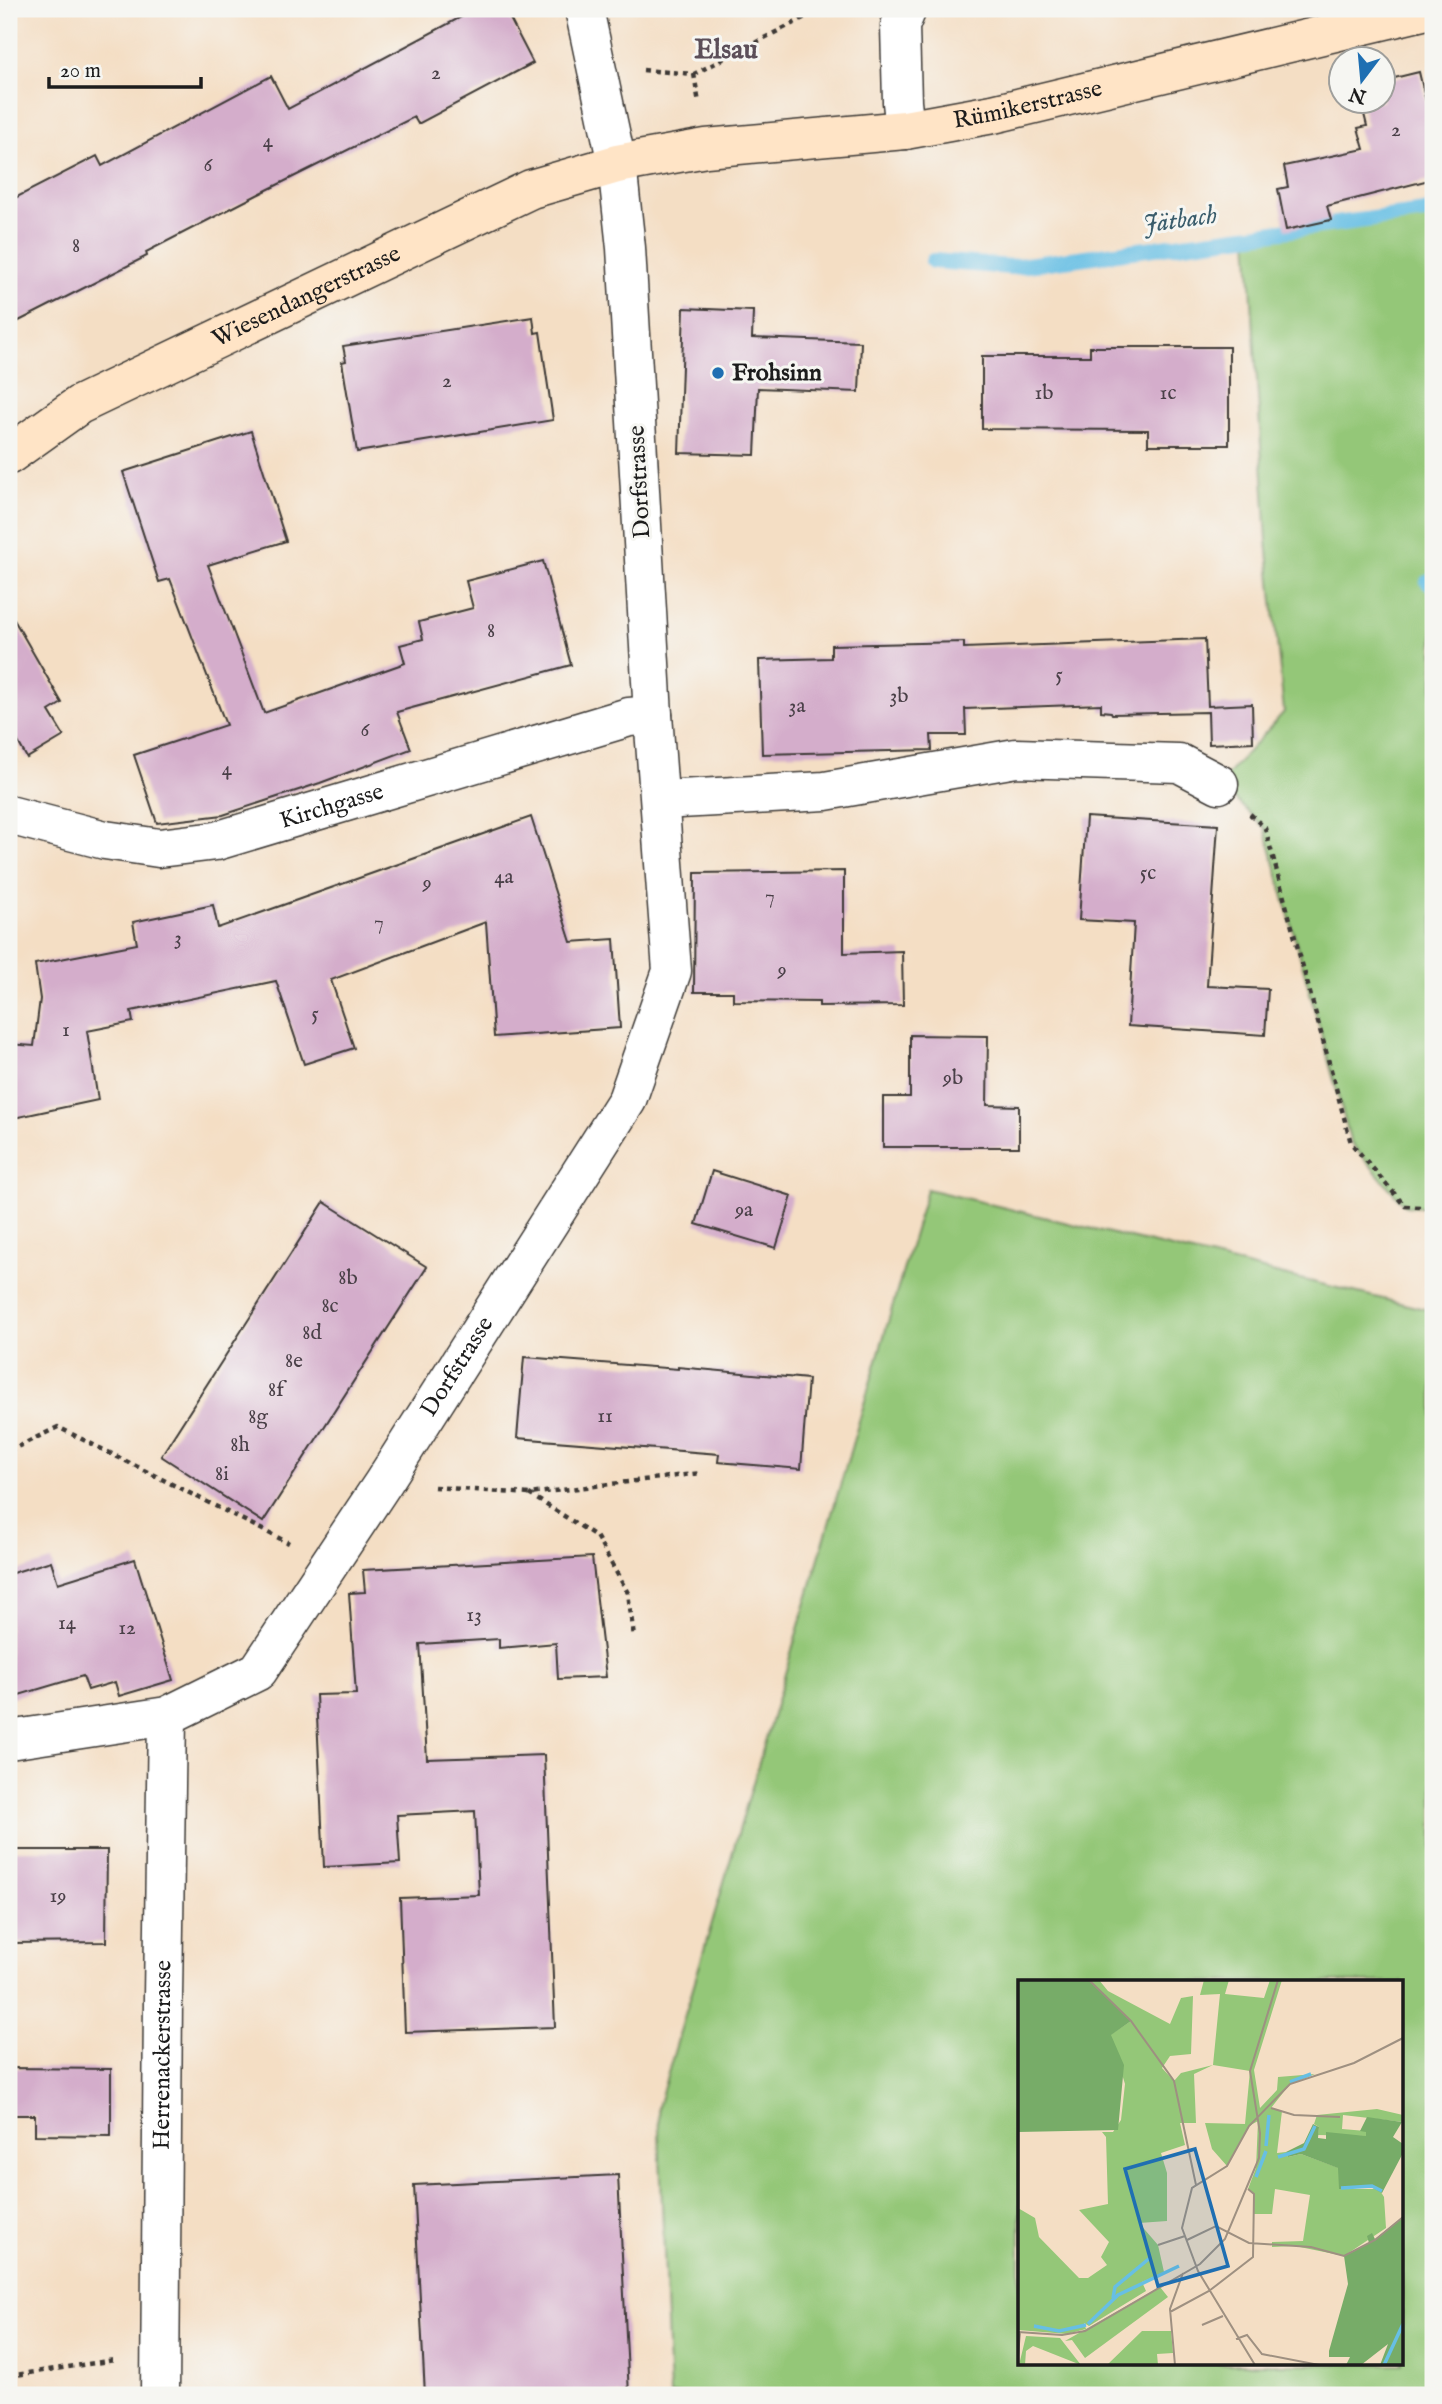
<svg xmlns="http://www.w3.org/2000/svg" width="1442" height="2404" font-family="'IM FELL English',serif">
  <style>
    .green { fill: #94c778; stroke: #58724a; stroke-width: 2; fill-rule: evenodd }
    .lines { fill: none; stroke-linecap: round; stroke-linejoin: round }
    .stream { stroke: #67bfe4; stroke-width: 16 }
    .building { fill: #d4adcb }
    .street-casing { stroke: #3c3935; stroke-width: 41 }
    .secondary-casing { stroke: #3c3935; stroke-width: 41 }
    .path { stroke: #3c3935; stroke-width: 4.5; stroke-dasharray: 5 5; stroke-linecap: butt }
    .street { stroke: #fff; stroke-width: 38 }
    .secondary { stroke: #ffe4c6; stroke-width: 38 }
    .poi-dot { fill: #1f6fb2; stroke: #f6f6f2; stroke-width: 2.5 }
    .labels { text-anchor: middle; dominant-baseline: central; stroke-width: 6; stroke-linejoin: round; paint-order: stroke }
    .number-label { font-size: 21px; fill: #4a4048 }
    .street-label { font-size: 24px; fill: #1c1c1c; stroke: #f6f6f2 }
    .poi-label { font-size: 24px; font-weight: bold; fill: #1c1c1c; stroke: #f6f6f2; text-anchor: start }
    .water-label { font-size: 26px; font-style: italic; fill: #3a5d6c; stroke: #f6f6f2 }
    .quarter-label { font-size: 28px; font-weight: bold; fill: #5c4f59; stroke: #f6f6f2 }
    .inset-river { fill: none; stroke: #67bfe4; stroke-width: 3.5 }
    .inset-road { fill: none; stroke: #9e9081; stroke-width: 2 }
    .view { fill: #1f6fb2; fill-opacity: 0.15; stroke: #1f6fb2; stroke-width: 3.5 }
    .inset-edge { fill: none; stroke: #1c1c1c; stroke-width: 3.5 }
  </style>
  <rect width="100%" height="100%" fill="#f6f6f2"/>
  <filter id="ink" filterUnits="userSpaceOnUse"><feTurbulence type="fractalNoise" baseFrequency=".0143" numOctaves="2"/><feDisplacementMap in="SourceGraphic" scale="14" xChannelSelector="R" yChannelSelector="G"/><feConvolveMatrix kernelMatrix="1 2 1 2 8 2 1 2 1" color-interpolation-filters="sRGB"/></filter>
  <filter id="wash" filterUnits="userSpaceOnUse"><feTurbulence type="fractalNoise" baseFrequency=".00686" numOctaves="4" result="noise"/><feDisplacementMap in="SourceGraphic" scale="28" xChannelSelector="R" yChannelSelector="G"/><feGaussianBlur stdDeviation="1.57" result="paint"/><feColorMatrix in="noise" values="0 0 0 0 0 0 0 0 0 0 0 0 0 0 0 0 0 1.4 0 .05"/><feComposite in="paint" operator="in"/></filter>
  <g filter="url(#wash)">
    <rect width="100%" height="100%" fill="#f4dec4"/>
    <!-- green -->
    <g class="green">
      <path d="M1433 211V1208L1405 1206 1351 1143 1265 828 1219 784 1284 712 1267 541 1248 237Z"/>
      <path d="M927 1189 1433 1311V2395H670L658 2107ZM1020 1982H1402V2364H1020Z"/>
    </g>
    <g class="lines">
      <!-- stream -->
      <g class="stream">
        <path d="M933 261 1011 267 1433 211"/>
        <path d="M1428 582 1433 580"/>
      </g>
    </g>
    <g id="blocks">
      <!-- building -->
      <g class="building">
        <path d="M476 9H505L533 63 418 124 414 117 259 194 146 252 147 256 9 326V201L97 156 102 166 271 76 288 109Z"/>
        <path d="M1419 72 1433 131V179L1327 206 1331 220 1286 230 1278 189 1288 187 1284 166 1364 149 1358 128 1367 126 1361 102H1382V81Z"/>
        <path d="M684 308 753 311 752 338 861 342 859 392 758 388 755 455 679 453Z"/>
        <path d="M533 317 535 333 540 332 553 420 357 452 342 362 346 361 343 346Z"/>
        <path d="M1090 347H1229V445H1148V430L982 429V356H1090Z"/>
        <path d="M251 431 286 541 208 565 264 713 405 663 400 645 423 639 419 622 473 608 466 581 543 561 571 665 397 712 411 749 320 783 223 815 157 823 134 755 226 725 170 579 159 582 123 472Z"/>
        <path d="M9 611 62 703 49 711 64 736 27 758 12 731 9 733Z"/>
        <path d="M1205 639 1208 706 1252 704 1253 742 1209 744 1208 712 1112 714 1111 712 1101 711V704L965 709 966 735H931L932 750 762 754 759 660 831 658V645L964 642V648Z"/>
        <path d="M531 817 571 942 614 939 620 1028 494 1037 486 922 331 980 354 1048 304 1064 276 981 131 1011 133 1022 87 1031 98 1100 9 1119V1044L34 1046 40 999 35 964 137 944 133 922 213 905 218 928Z"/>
        <path d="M1086 817 1218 825 1207 986 1268 989 1265 1035 1128 1026 1134 923 1079 920Z"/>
        <path d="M844 871V953L902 951 903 1005 819 1006V1002L733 1001V992H694L695 873Z"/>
        <path d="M910 1035 988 1036 987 1105 1019 1106V1147H883V1097H910Z"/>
        <path d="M712 1171 792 1196 776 1248 696 1224Z"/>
        <path d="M324 1202 427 1267 263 1522 161 1456Z"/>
        <path d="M524 1357 678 1369V1367L808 1379 801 1469 718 1462 719 1454 517 1438Z"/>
        <path d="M592 1557 606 1677 558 1679 556 1643 499 1648V1639L420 1644 427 1759 544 1755 555 2027 405 2032 400 1898 479 1895 475 1811 397 1815 400 1863 324 1867 316 1695 356 1694 349 1593 365 1592 363 1570Z"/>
        <path d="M135 1559 173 1680 119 1696 115 1682 88 1690 83 1676 9 1698V1574L51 1561 58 1583Z"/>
        <path d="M9 1850H107L106 1942 9 1943Z"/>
        <path d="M9 2068 111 2069V2136L35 2135V2115H9Z"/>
        <path d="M618 2175 629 2395H425L414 2185Z"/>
      </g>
    </g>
  </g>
  <g filter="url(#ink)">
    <use href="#blocks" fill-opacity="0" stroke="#3c3935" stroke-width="2"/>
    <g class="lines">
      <defs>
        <g id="street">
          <path d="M905 130 902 102 900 26 907 9"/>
          <path d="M661 800 825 791 1016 758 1179 763 1219 784"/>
          <path id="s1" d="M9 815 105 840 159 848 216 841 629 717 653 715"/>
          <path id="s2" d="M9 1740 167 1716 258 1671 383 1483 627 1100 672 971 653 715 626 248 617 164 584 9"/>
          <path id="s3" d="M160 2395 163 1997 167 1716"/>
        </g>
        <g id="secondary">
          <path id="s4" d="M9 455 79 405 531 189 617 164 706 148 905 130 993 114 1431 9"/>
        </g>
      </defs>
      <!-- street casing -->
      <use href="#street" class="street-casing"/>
      <!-- secondary casing -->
      <use href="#secondary" class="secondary-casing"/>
      <!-- path -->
      <g class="path">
        <path d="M643 70 694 74 821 9"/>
        <path d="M694 74 699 103"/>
        <path d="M1250 814 1265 828 1351 1143 1405 1206 1433 1208"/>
        <path d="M9 1451 58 1427 289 1543"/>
        <path d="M434 1487 529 1494 701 1473"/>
        <path d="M529 1494 596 1536 628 1593 634 1637"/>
        <path d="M9 2376 115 2360"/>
      </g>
      <!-- street -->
      <use href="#street" class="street"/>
      <!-- secondary -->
      <use href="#secondary" class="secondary"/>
    </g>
  </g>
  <!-- markers -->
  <circle class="poi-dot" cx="718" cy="373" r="7"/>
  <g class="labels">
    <!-- number labels -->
    <g class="number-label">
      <text x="436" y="73">2</text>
      <text x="1396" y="130">2</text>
      <text x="268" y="141">4</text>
      <text x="208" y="165">6</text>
      <text x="76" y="246">8</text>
      <text x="447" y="381">2</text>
      <text x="1044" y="393">1b</text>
      <text x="1168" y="393">1c</text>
      <text x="491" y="631">8</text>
      <text x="1059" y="675">5</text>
      <text x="899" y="696">3b</text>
      <text x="797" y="706">3a</text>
      <text x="365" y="730">6</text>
      <text x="227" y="769">4</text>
      <text x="1148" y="873">5c</text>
      <text x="504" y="877">4a</text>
      <text x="427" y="883">9</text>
      <text x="770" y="897">7</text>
      <text x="379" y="923">7</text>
      <text x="178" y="938">3</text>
      <text x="782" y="970">9</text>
      <text x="315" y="1014">5</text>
      <text x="66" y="1030">1</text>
      <text x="953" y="1078">9b</text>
      <text x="744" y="1210">9a</text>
      <text x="348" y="1278">8b</text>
      <text x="330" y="1306">8c</text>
      <text x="312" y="1333">8d</text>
      <text x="294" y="1361">8e</text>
      <text x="276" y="1390">8f</text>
      <text x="605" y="1416">11</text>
      <text x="258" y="1417">8g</text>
      <text x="240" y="1445">8h</text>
      <text x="222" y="1474">8i</text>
      <text x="474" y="1615">13</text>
      <text x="67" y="1623">14</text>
      <text x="127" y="1628">12</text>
      <text x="58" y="1896">19</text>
    </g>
    <!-- street labels -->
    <g class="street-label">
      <text stroke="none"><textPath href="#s4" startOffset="1092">Rümikerstrasse</textPath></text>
      <text stroke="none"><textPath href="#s4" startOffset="338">Wiesendangerstrasse</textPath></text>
      <text transform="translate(640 482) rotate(-93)">Dorfstrasse</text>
      <text stroke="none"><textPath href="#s1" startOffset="332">Kirchgasse</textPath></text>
      <text stroke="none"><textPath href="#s2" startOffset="625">Dorfstrasse</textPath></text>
      <text stroke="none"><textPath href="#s3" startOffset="340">Herrenackerstrasse</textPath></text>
    </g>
    <!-- poi labels -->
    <g class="poi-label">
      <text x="732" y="373">Frohsinn</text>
    </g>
    <!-- water labels -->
    <g class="water-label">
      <text transform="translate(1180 220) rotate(-8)">Jätbach</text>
    </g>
    <!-- quarter labels -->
    <g class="quarter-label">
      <text x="726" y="50">Elsau</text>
    </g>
  </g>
  <!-- overview -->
  <g transform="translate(1018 1980)">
    <rect width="385" height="385" fill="#f4dec4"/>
    <path d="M71 0H81L90 11 152 44 163 18 175 16 173 74 152 76 144 88 156 101 163 93 195 85 202 14 182 15 186 0H211L207 14 246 18 252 0H264L236 90 242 128 259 110 260 97 297 94 272 104 253 128 264 131 259 173 268 172 270 177 283 174 321 188 324 209H361L366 217 368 248 326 276 277 266 254 267V262L285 261 292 215 257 209 254 234H236V214L230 209 238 188 240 141 231 146 209 186 194 169 187 143 227 144 232 91 195 85 176 94 178 143H162L167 165 143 173 149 193V241L121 243 140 265 146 292 124 302 128 311 71 346 66 343 68 349 49 354 0 350V228L17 238 21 257 61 298H70L89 285 83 277 91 262 61 230 90 224 88 157 84 152H95L103 140 107 104 92 55 113 41ZM359 129 385 135V142L325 135 324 149 348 151V156L300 155 301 147 296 144 299 135ZM142 307 150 317 67 378 54 360 47 361ZM124 351H153L155 373 139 374 140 385H89ZM8 356 42 358 63 385 15 366 8 371 7 385H1Z" fill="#94c778"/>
    <path d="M0 0H71L113 41 93 55 106 85 100 150 0 152ZM349 137 384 142 375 157 385 164V173L364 213 353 207 321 209 320 188 283 174 270 177 268 172 286 163 295 144 301 147 300 158 308 159V152L348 156V152L342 151ZM385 237V385H362L370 364 343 385H328L332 377H311V371L330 304 326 276 351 263 349 256 354 253 357 259Z" fill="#77ac68"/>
    <path class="inset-river" d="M272 102 293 94M248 166 251 135M260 177 286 169 297 146M238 197 248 171M323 208 354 206 364 211M95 318 97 307 133 277M70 344 100 315 161 286M16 346 41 351 68 345M366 385 385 344"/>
    <path class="inset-road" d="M71 0 113 41 156 101 178 205M253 128 276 135 322 137M169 260 198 246 231 263 293 267 326 276 357 260 385 237M140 265 167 256M152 332 191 311 235 277 236 214 230 209M184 345 205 336M0 352 44 355 67 351 182 284 207 259 241 178 242 153 232 91 260 0M218 359 229 355 244 374 301 385M0 376 2 352M157 385 152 329 165 293M237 385 180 291 164 248 174 208 209 186 231 146 272 104 336 83 385 58"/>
    <path class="view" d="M177 169 210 286 140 306 107 189Z"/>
    <rect width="385" height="385" class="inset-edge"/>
  </g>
  <!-- margin -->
  <rect width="1442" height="2404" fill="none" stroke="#f6f6f2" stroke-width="35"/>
  <!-- north arrow -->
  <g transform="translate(1362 80) rotate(196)"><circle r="33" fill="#f6f6f2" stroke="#9f9f9c" stroke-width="2"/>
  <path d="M0-5L12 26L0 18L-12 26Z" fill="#1f6fb2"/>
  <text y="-10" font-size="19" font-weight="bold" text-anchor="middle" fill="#1c1c1c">N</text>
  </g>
  <!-- scale -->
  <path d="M49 77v10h152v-10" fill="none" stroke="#1c1c1c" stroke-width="3.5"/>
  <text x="60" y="77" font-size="21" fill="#1c1c1c" stroke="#f6f6f2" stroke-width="5" paint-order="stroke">20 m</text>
</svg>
